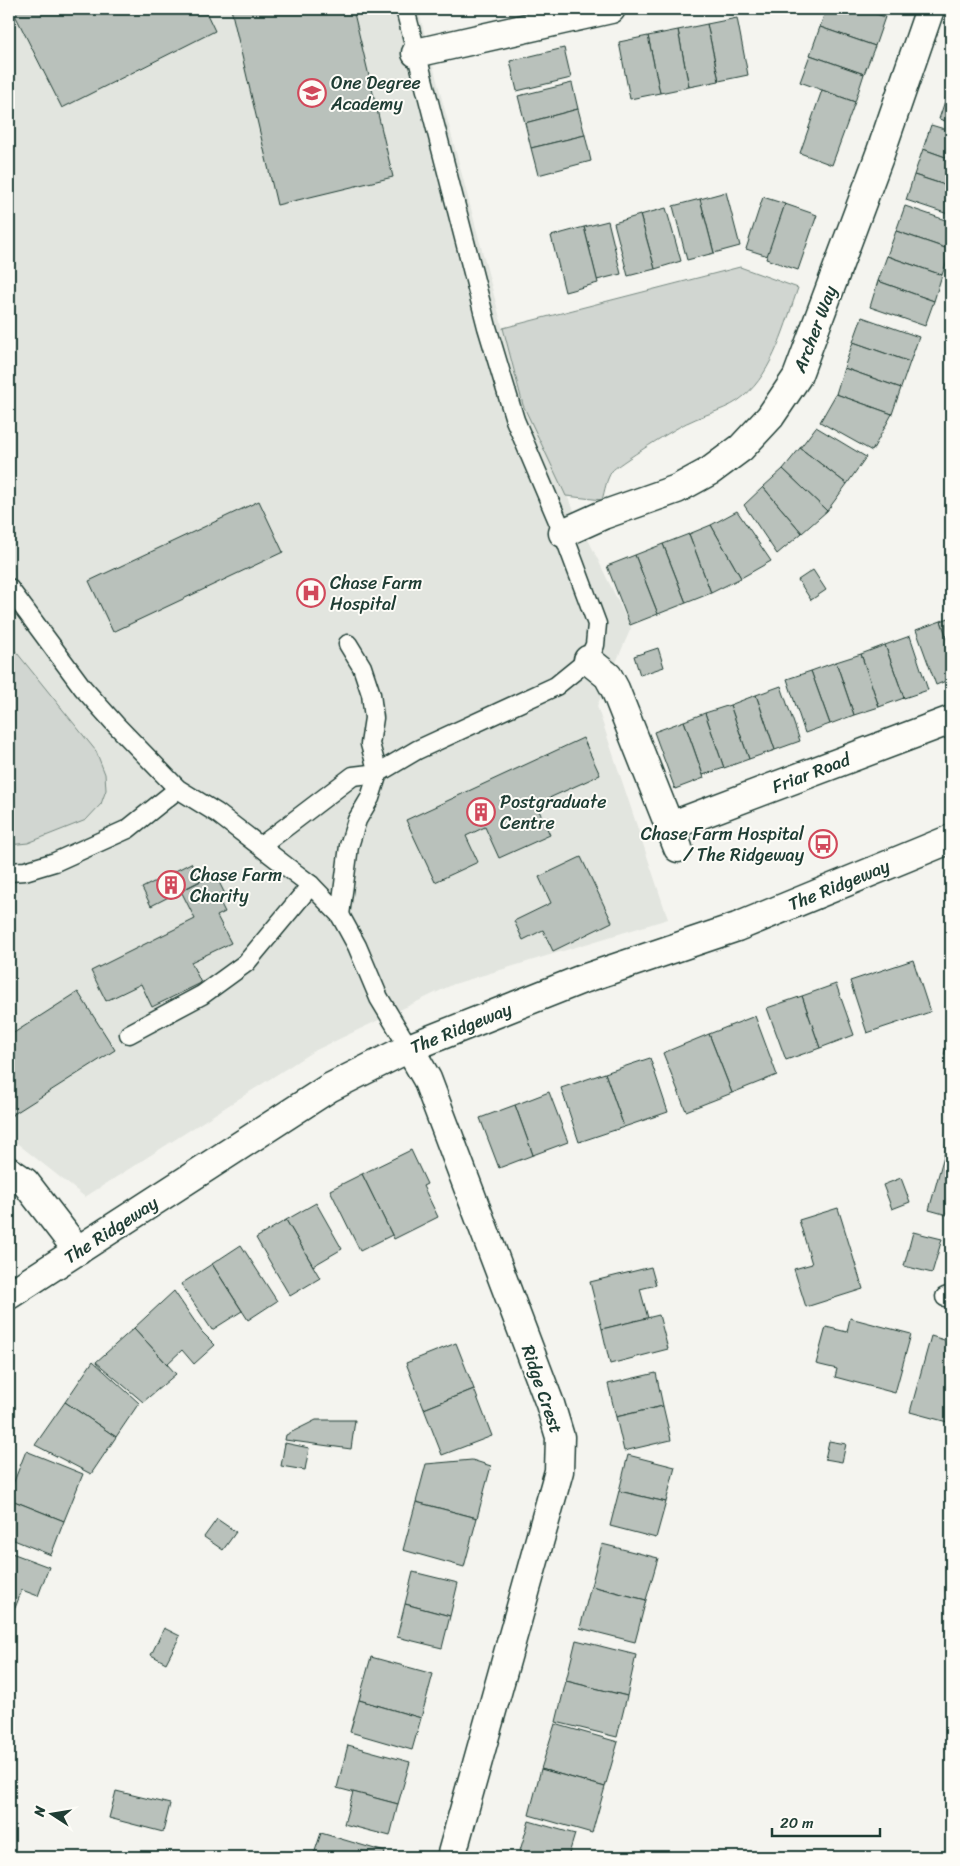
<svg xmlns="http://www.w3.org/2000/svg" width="960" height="1866" font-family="Sriracha,sans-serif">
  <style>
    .built { fill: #e2e5df }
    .green { fill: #d1d6d1; stroke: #788a82 }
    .building { fill: #b9c1bb; stroke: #1f3d34 }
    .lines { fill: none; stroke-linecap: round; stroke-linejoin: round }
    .service-casing { stroke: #1f3d34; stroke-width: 21 }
    .minor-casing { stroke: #1f3d34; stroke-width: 31 }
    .primary-casing { stroke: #1f3d34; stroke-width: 31 }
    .service { stroke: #fdfcf7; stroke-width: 18 }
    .minor { stroke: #fdfcf7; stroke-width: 28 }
    .primary { stroke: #fdfcf7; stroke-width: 28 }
    .labels { text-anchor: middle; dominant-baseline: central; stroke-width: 4; stroke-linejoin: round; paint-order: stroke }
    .poi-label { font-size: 18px; fill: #1f3d34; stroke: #fdfcf7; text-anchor: start }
    .street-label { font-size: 18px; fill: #1f3d34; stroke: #fdfcf7 }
  </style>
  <rect width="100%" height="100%" fill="#f4f4ef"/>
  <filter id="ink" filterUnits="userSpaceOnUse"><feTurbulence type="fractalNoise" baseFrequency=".02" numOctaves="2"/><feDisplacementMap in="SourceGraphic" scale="10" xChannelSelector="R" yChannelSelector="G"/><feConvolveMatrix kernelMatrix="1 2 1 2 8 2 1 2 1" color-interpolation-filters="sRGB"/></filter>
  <g filter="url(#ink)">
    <!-- built -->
    <path class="built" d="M9 9H418L523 405 631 628 597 706 668 919 454 984 312 1052 85 1197 9 1137Z"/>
    <!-- green -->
    <g class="green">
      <path d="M740 267 798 288C786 322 773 373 744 396 728 410 707 413 689 422 680 425 615 466 612 471 606 480 605 490 602 500L566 496 523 405 503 328Z"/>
      <path d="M9 643 96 751 105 774 106 790 101 804 86 820 28 843 9 845Z"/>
    </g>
    <!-- building -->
    <g class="building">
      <path d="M12 9H211L205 10 215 31 62 108Z"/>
      <path d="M231 9H353L393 177 277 205Z"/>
      <path d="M826 9H862L885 17 875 46 820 27Z"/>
      <path d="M737 18 748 75 719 81 707 24Z"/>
      <path d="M707 24 719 81 689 87 678 30Z"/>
      <path d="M820 27 875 46 864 74 810 55Z"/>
      <path d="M678 30 689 87 660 93 648 36Z"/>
      <path d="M648 36 660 93 630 99 619 42Z"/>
      <path d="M564 48 571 78 517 91 510 61Z"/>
      <path d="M810 55 864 74 855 102 800 82Z"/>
      <path d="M572 83 578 109 525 123 518 96Z"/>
      <path d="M822 90 855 102 832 165 800 153Z"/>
      <path d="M947 95 951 96V123L939 119Z"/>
      <path d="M578 109 585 135 531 148 525 123Z"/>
      <path d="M931 125 951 131V159L923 149Z"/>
      <path d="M585 135 591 161 538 175 531 148Z"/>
      <path d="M923 149 951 159V187L914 175Z"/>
      <path d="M914 175 951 187V215L906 200Z"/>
      <path d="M726 192 740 246 714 253 700 199Z"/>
      <path d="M763 197 785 204 768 256 746 249Z"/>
      <path d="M700 199 714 253 687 260 673 206Z"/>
      <path d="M785 204 817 215 798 270 766 259Z"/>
      <path d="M905 206 951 222V250L896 231Z"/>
      <path d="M666 208 681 261 655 269 640 215Z"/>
      <path d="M640 215 655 269 628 276 614 223Z"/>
      <path d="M608 221 621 274 597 280 584 227Z"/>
      <path d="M584 227 598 283 565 292 551 236Z"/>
      <path d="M896 231 951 250 942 275 887 256Z"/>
      <path d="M887 256 942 275 934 301 878 281Z"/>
      <path d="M878 281 934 301 925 326 870 307Z"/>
      <path d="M862 317 919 337 910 362 853 342Z"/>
      <path d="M853 342 910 362 901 388 844 368Z"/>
      <path d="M844 368 901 388 892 414 836 394Z"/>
      <path d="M836 394 892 414 872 451 820 422Z"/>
      <path d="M816 427 866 457 847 484 800 448Z"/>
      <path d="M800 448 847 484 827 511 783 469Z"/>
      <path d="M783 469 827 511 802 533 763 487Z"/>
      <path d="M763 487 802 533 777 554 744 505Z"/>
      <path d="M259 501 283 552 113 632 89 581Z"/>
      <path d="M737 511 771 561 741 578 711 525Z"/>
      <path d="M711 525 741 578 711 593 689 534Z"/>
      <path d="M689 534 711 593 686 603 663 544Z"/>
      <path d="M663 544 686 603 658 614 635 555Z"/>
      <path d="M635 555 658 614 630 625 607 566Z"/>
      <path d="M813 570 826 590 811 600 798 580Z"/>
      <path d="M951 617V650L941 621Z"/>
      <path d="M941 621 951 650V679L936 685 916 630Z"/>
      <path d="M910 636 928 690 904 698 885 645Z"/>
      <path d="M885 645 904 698 879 707 861 654Z"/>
      <path d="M658 648 664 667 640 675 634 656Z"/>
      <path d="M861 654 879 707 854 715 836 662Z"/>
      <path d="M836 662 854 715 830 724 811 671Z"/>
      <path d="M811 671 830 724 805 733 787 679Z"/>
      <path d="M781 686 800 741 775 750 756 695Z"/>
      <path d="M756 695 775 750 749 759 730 705Z"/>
      <path d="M730 705 749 759 724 768 705 713Z"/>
      <path d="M705 713 724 768 703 775 684 721Z"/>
      <path d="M684 721 704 778 675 789 654 732Z"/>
      <path d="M583 738 600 775 536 804 550 835 499 858 485 827 466 836 478 862 435 882 406 820Z"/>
      <path d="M581 857 612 922 553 951 543 930 523 940 514 921 551 903 539 877Z"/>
      <path d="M191 863 200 881 151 906 142 888Z"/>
      <path d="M215 874 225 894 218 898 225 912 217 916 231 943 191 962 201 983 152 1007 141 984 106 1001 91 971 195 919 181 891Z"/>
      <path d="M913 960 930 1012 867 1033 850 981Z"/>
      <path d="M836 984 854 1035 820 1048 802 996Z"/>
      <path d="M78 992 115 1050 9 1117V1036Z"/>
      <path d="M802 996 820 1048 786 1060 767 1008Z"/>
      <path d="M755 1016 777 1075 732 1093 709 1034Z"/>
      <path d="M951 1027V1057L944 1055Z"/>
      <path d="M709 1034 732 1093 686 1111 663 1053Z"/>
      <path d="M650 1058 668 1112 624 1127 605 1073Z"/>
      <path d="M605 1073 624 1127 579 1142 561 1088Z"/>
      <path d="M549 1092 568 1142 533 1155 515 1105Z"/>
      <path d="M515 1105 533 1155 499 1168 480 1118Z"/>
      <path d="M951 1130V1216L929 1210Z"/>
      <path d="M411 1150 427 1184 423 1186 438 1217 394 1239 362 1174Z"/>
      <path d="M362 1174 392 1235 360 1251 330 1190Z"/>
      <path d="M901 1178 910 1202 892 1209 883 1185Z"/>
      <path d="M316 1203 342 1249 313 1266 286 1220Z"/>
      <path d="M838 1208 863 1289 806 1307 794 1269 812 1264 799 1220Z"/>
      <path d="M286 1220 320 1278 290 1296 256 1238Z"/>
      <path d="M913 1232 942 1239 932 1273 904 1266Z"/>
      <path d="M241 1245 277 1301 248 1320 212 1264Z"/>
      <path d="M212 1264 242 1311 212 1330 181 1284Z"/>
      <path d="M651 1267 656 1285 640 1289 648 1318 602 1329 590 1282Z"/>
      <path d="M174 1291 202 1332 215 1345 194 1364 182 1350 167 1364 134 1328Z"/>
      <path d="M659 1315 668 1349 610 1364 602 1329Z"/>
      <path d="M850 1318 911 1334 895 1393 835 1377 837 1369 816 1364 826 1327 847 1332Z"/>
      <path d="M134 1328 176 1374 143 1402 96 1362Z"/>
      <path d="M931 1336 951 1342V1423L910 1412Z"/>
      <path d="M456 1343 474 1389 424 1409 406 1363Z"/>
      <path d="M93 1361 139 1403 116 1437 65 1402Z"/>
      <path d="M656 1373 663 1406 616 1417 608 1384Z"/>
      <path d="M474 1389 492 1436 442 1455 424 1409Z"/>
      <path d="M65 1402 116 1437 91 1474 35 1445Z"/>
      <path d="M663 1406 671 1440 624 1451 616 1417Z"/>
      <path d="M316 1420H355L351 1449 285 1440 286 1435Z"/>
      <path d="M829 1441 846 1444 842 1462 825 1459Z"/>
      <path d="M285 1443 309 1448 305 1470 281 1466Z"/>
      <path d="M26 1451 83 1474 64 1521 9 1499V1494Z"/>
      <path d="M628 1455 675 1467 666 1502 619 1491Z"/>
      <path d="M472 1460 491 1466 477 1518 416 1502 426 1464Z"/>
      <path d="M619 1491 666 1502 656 1538 610 1526Z"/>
      <path d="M9 1499 64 1521 51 1555 9 1538Z"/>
      <path d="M416 1502 477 1518 464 1567 403 1550Z"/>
      <path d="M217 1519 236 1532 223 1550 204 1537Z"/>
      <path d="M602 1544 658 1558 646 1600 591 1586Z"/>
      <path d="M9 1552 49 1567 38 1596 22 1590 15 1608 9 1605Z"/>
      <path d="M413 1572 458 1583 450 1616 405 1604Z"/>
      <path d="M591 1586 646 1600 635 1642 580 1628Z"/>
      <path d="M405 1604 450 1616 442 1648 397 1637Z"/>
      <path d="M164 1628 180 1636 166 1663 151 1655Z"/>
      <path d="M576 1640 636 1655 627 1696 566 1681Z"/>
      <path d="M371 1657 433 1674 421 1718 359 1700Z"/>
      <path d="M566 1681 627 1696 617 1737 556 1722Z"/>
      <path d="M359 1700 421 1718 412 1750 350 1732Z"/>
      <path d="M555 1724 618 1742 605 1787 541 1769Z"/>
      <path d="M348 1745 410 1762 398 1804 337 1788Z"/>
      <path d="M541 1769 605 1787 592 1833 529 1815Z"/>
      <path d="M116 1791 170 1804 163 1832 109 1818Z"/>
      <path d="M353 1792 398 1804 390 1836 344 1824Z"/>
      <path d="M529 1821 575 1834 568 1857H518Z"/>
      <path d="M321 1833 385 1852 384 1857H313Z"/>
    </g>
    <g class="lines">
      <defs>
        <g id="service">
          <path d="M9 588 83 688 116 725 178 789 217 813 291 870 311 885 340 915 357 946 379 998 409 1048"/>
          <path d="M261 846 353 776 378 773 417 750 556 686 588 660 595 645 597 624 563 533 515 420 487 327 405 9"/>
          <path d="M9 872 25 871 55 862 128 829 178 789"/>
          <path d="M340 915 349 846 357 820 370 798 378 773 370 744 374 718 371 694 362 667 348 644"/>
          <path d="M129 1034 202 995 246 963 311 885"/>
          <path d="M945 1297 951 1295"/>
        </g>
        <g id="minor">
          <path d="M416 53 611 9"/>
          <path d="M563 533 603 515 677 489 710 471 741 448 770 417 797 377 880 154 930 9"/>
          <path d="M588 660 608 676 615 689 678 848"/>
          <path d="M670 826 951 720"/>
          <path d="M409 1048 427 1079 550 1404 560 1437 559 1471 451 1857"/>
          <path d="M9 1171 25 1182 78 1251"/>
        </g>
        <path id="primary" d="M9 1295 329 1088 409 1048 580 980 737 927 951 839"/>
      </defs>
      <!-- service casing -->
      <use href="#service" class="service-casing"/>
      <!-- minor casing -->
      <use href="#minor" class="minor-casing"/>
      <!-- primary casing -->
      <use href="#primary" class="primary-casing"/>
      <!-- service -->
      <use href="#service" class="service"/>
      <!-- minor -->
      <use href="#minor" class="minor"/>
      <!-- primary -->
      <use href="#primary" class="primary"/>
    </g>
  </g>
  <!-- icons -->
  <defs>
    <symbol id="school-ring" viewBox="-11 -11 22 22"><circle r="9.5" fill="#fdfcf7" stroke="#d1495b" stroke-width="1.5"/><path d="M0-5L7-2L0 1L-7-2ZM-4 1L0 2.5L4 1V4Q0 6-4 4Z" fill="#d1495b"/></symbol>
    <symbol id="hospital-ring" viewBox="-11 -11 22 22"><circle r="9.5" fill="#fdfcf7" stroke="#d1495b" stroke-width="1.5"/><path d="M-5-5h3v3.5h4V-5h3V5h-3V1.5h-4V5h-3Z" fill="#d1495b"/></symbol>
    <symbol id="building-ring" viewBox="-11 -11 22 22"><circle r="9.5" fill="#fdfcf7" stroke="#d1495b" stroke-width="1.5"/><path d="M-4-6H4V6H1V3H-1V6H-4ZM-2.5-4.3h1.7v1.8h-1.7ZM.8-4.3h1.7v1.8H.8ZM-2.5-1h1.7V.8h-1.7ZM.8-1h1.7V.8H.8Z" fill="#d1495b"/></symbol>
    <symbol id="bus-ring" viewBox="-11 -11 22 22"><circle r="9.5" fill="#fdfcf7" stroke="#d1495b" stroke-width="1.5"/><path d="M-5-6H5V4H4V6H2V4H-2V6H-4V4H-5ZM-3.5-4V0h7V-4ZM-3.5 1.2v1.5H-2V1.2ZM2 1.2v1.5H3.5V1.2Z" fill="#d1495b"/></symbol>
  </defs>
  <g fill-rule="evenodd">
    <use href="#school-ring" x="296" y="77" width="32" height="32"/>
    <use href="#hospital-ring" x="295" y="577" width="32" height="32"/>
    <use href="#building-ring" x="465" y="796" width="32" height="32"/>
    <use href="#bus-ring" x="807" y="828" width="32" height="32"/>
    <use href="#building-ring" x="155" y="869" width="32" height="32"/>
  </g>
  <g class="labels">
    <!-- poi labels -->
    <g class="poi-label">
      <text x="331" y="83">One Degree<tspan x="331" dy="21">Academy</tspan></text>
      <text x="330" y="583">Chase Farm<tspan x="330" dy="21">Hospital</tspan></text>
      <text x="500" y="802">Postgraduate<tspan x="500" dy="21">Centre</tspan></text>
      <text x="804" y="834" text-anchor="end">Chase Farm Hospital<tspan x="804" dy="21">/ The Ridgeway</tspan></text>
      <text x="190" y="875">Chase Farm<tspan x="190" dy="21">Charity</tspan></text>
    </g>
    <!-- street labels -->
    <g class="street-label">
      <text transform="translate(815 329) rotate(-69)">Archer Way</text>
      <text transform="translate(811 773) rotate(-21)">Friar Road</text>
      <text transform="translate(839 885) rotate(-22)">The Ridgeway</text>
      <text transform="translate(461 1028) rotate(-22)">The Ridgeway</text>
      <text transform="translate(111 1230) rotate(-33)">The Ridgeway</text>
      <text transform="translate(542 1389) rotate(71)">Ridge Crest</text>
    </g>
  </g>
  <!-- margin -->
  <rect width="960" height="1866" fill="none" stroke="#fdfcf7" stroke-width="30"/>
  <rect x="15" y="15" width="930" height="1836" fill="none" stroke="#1f3d34" stroke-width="2" filter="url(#ink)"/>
  <!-- north arrow -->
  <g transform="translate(52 1814) rotate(282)" stroke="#fdfcf7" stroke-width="4" paint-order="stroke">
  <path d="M0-4L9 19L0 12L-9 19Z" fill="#1f3d34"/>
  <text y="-8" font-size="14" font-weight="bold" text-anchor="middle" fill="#1f3d34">N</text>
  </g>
  <!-- scale -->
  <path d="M772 1828v8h108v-8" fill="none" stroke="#1f3d34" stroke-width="2.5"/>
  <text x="780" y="1828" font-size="15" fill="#1f3d34" stroke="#fdfcf7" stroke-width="4" paint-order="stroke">20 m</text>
</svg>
